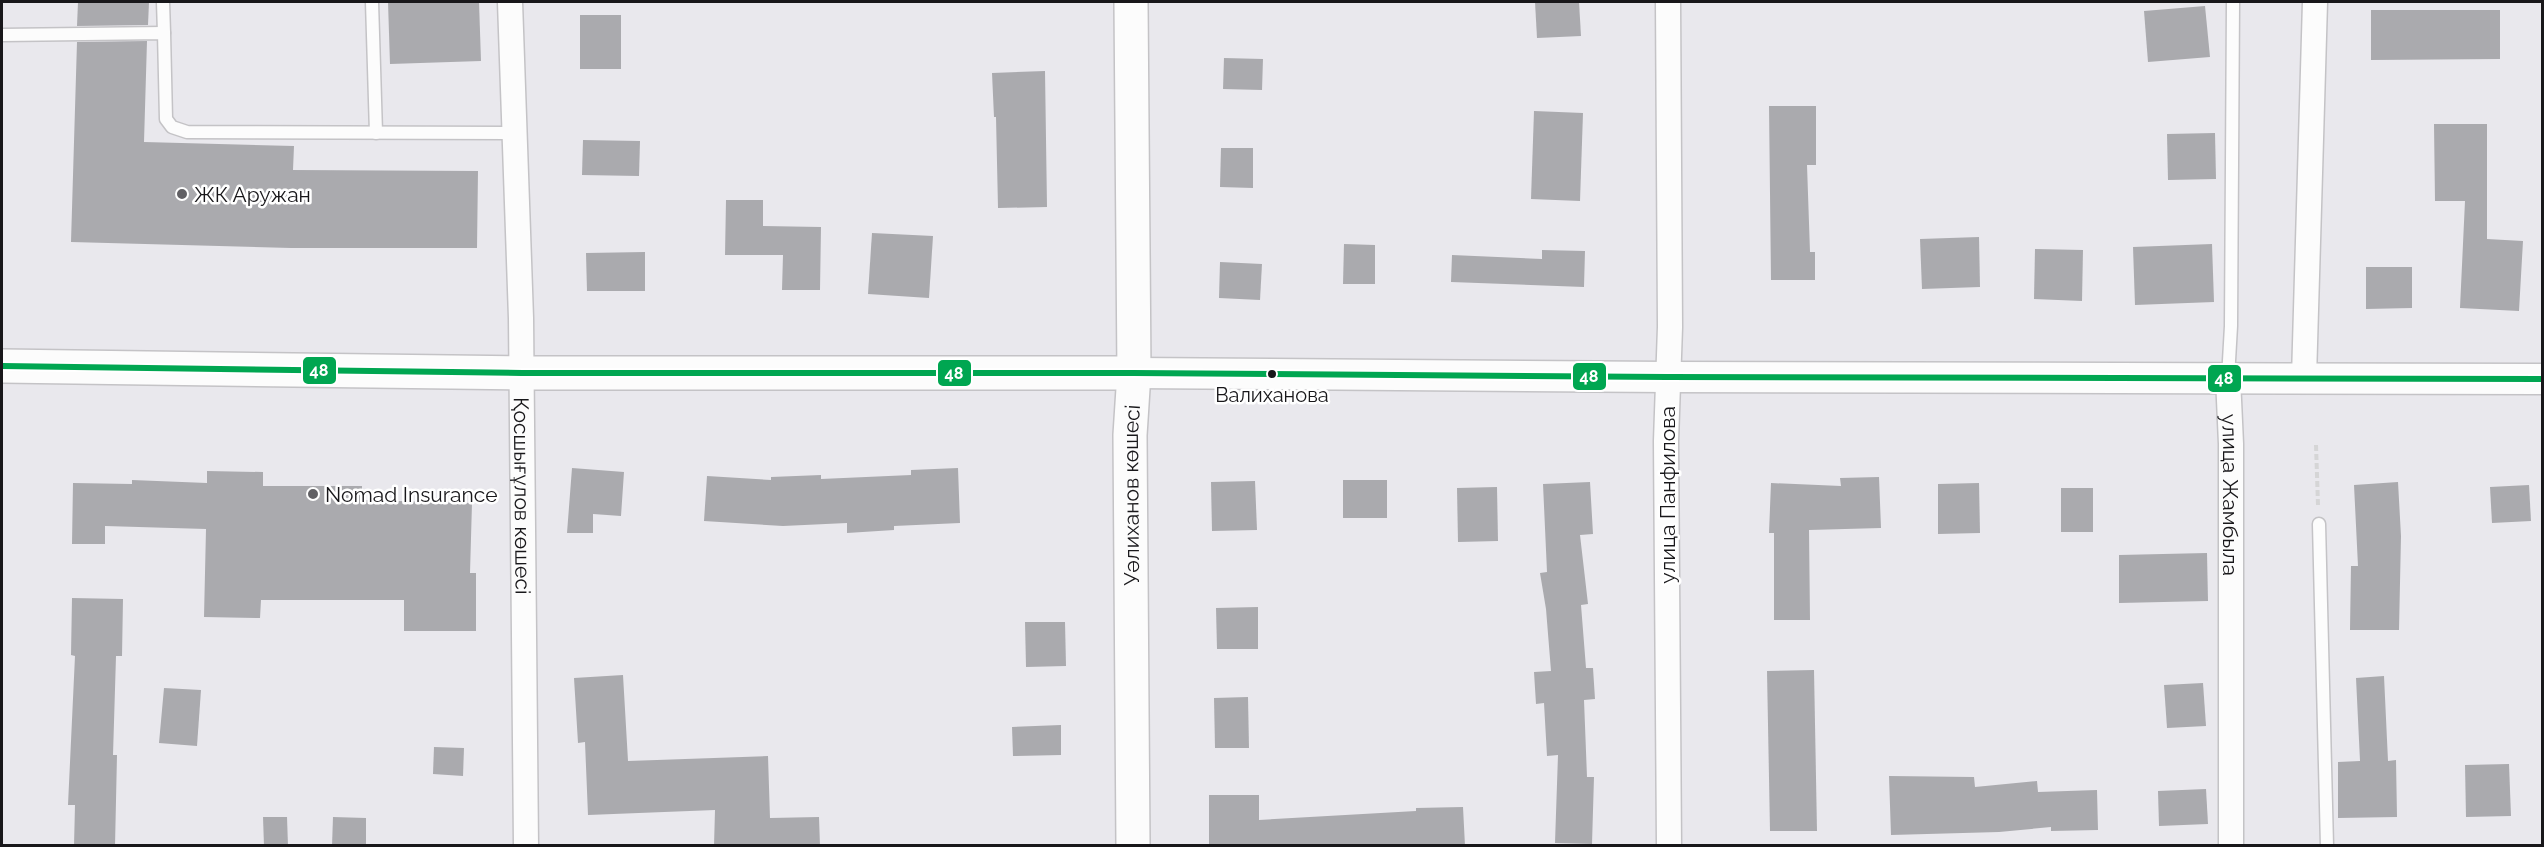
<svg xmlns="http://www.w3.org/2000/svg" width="2544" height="847" font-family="Raleway,sans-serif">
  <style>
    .building { fill: #aaaaae }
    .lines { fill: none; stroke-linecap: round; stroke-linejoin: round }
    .service-casing { stroke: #c4c3c6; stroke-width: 15 }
    .minor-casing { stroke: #c4c3c6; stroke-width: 27 }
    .tertiary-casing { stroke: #c4c3c6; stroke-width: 33 }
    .primary-casing { stroke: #c4c3c6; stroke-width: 36 }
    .trunk-casing { stroke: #c4c3c6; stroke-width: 36 }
    .path { stroke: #d5d5d6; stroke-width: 4; stroke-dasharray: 6 3; stroke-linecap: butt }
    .service { stroke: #fcfcfc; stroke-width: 12 }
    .minor { stroke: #fcfcfc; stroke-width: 24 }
    .tertiary { stroke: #fcfcfc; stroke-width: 30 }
    .primary { stroke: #fcfcfc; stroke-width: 33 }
    .trunk { stroke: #fcfcfc; stroke-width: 33 }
    .bus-1-casing { stroke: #fff; stroke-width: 10 }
    .bus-1 { stroke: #00a651; stroke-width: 6 }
    .poi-dot { fill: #616064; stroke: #fff; stroke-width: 2 }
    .bus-dot { fill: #18171a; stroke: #fff; stroke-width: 2 }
    .labels { text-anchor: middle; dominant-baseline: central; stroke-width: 5; stroke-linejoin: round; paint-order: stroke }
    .bus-label { font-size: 20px; fill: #18171a; stroke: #fff }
    .poi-label { font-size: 21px; fill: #18171a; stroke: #fff; text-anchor: start }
    .street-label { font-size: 21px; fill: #18171a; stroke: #fff }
    .line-badge { stroke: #fff; stroke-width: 2 }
    .badge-label { font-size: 16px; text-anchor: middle; font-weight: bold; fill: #fff }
  </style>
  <rect width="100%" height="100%" fill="#e9e8ed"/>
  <!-- building -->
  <g class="building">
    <path d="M78 2H149L148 25 77 26Z"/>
    <path d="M388 2H479L481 61 390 64Z"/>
    <path d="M1535 2H1579L1581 36 1537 38Z"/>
    <path d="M2205 6 2210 57 2148 62 2144 11Z"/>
    <path d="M2371 10H2500V59L2371 60Z"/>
    <rect x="580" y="15" width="41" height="54"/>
    <path d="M147 41 144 142 294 146 293 170 478 171 477 248H291L71 242 77 42Z"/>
    <path d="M1224 58 1263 59 1262 90 1223 89Z"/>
    <path d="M1045 71 1047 207 998 208 996 117H994L992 73Z"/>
    <path d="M1769 106H1816V165H1807L1810 252H1815V280H1771Z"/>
    <path d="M1534 111 1583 113 1580 201 1531 199Z"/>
    <path d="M2434 124H2487V239L2523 241 2519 311 2460 308 2465 201H2435Z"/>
    <path d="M2215 133 2216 179 2168 180 2167 134Z"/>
    <path d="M583 140 640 141 639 176 582 175Z"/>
    <path d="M1221 148H1253V188L1220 187Z"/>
    <path d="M726 200H763V226L821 227 820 290H782L783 255H725Z"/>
    <path d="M872 233 933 236 929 298 868 294Z"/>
    <path d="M1979 237 1980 287 1922 289 1920 239Z"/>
    <path d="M1344 244 1375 245V284H1343Z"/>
    <path d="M2212 244 2214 302 2135 305 2133 247Z"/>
    <path d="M2035 249 2083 250 2082 301 2034 299Z"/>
    <path d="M1542 250 1585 251 1584 287 1451 282 1452 255 1542 259Z"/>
    <path d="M645 252V291H587L586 253Z"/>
    <path d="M1220 262 1262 264 1260 300 1219 298Z"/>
    <path d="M2366 267H2412V308L2366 309Z"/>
    <path d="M572 468 624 472 621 516 593 514V533H567Z"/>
    <path d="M958 468 960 523 894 526V530L847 533V523L783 526 704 521 707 476 771 480V477L821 475V479L911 475V470Z"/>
    <path d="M207 471 263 472V486H362V500L472 503 470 573H476V631H404V600H261L260 618 204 617 206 529 105 526V544H72L73 483 132 484V480L207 483Z"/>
    <path d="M1879 477 1881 528 1809 530 1810 620H1774V533H1769L1771 483 1841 486 1840 478Z"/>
    <rect x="1343" y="480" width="44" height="38"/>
    <path d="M1255 481 1257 530 1212 531 1211 482Z"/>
    <path d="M1590 482 1593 534 1580 535 1588 604 1581 605 1586 668H1593L1595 699 1584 700 1587 777H1594L1592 844 1555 843 1558 755 1547 756 1544 703 1536 704 1534 672 1551 671 1546 609 1540 573 1547 572 1543 484Z"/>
    <path d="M2398 482 2401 536 2399 630H2350L2351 566H2358L2354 485Z"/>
    <path d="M1979 483 1980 533 1938 534V484Z"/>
    <path d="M2529 485 2531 521 2492 523 2490 487Z"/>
    <path d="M1497 487 1498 541 1458 542 1457 488Z"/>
    <rect x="2061" y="488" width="32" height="44"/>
    <path d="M2207 553 2208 601 2119 603V555Z"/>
    <path d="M72 598 123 599 122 656H116L113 755H117L115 846H74L75 805H68L75 656 71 655Z"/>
    <path d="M1258 607V649H1217L1216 608Z"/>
    <path d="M1025 622H1065L1066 666 1026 667Z"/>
    <path d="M1814 670 1817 831H1770L1767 671Z"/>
    <path d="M623 675 628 761 768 756 770 818 819 817 820 846H714L715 810 588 815 585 742 578 743 574 678Z"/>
    <path d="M2384 676 2388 761 2396 760 2397 817 2338 818V762L2360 761 2356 678Z"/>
    <path d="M2203 683 2206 726 2167 728 2164 685Z"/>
    <path d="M164 688 201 690 197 746 159 743Z"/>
    <path d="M1248 697 1249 748H1215L1214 698Z"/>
    <path d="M1061 725V755L1013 756 1012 727Z"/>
    <path d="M434 747 464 748 463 776 433 774Z"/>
    <path d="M2509 764 2511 816 2466 817 2465 765Z"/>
    <path d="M1889 776 1974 777 1975 787 2037 781 2038 792 2097 790 2098 830 2051 831V827L1999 832 1891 835Z"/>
    <path d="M2206 789 2208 824 2159 826 2158 791Z"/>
    <path d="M1209 795H1259V820L1416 811V808L1463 807 1465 846H1209Z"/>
    <path d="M263 817H287L288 846H264Z"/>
    <path d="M333 817 366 818V846H332Z"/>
  </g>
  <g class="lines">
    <defs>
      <g id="service">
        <path d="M163 2 164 33"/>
        <path d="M372 2 376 133"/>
        <path d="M2 35 164 33 166 119 172 127 187 132 515 133"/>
        <path d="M2228 378 2231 326 2233 2"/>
        <path d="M2319 524 2327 846"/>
      </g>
      <g id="minor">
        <path id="s1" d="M510 2 521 318 526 846"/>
        <path d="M1668 2 1670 327 1666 441 1669 846"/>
        <path id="s2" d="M2228 378 2231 444V846"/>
        <path d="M2304 378 2315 2"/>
      </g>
      <path id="tertiary" d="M1134 373 1667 377 2542 379"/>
      <g id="primary">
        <path id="s3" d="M1133 846 1130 435 1134 373"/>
      </g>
      <path id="trunk" d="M2 366 522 373H1134L1131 2"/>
    </defs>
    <!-- service casing -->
    <use href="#service" class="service-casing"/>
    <!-- minor casing -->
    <use href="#minor" class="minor-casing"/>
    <!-- tertiary casing -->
    <use href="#tertiary" class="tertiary-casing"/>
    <!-- primary casing -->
    <use href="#primary" class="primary-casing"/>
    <!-- trunk casing -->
    <use href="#trunk" class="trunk-casing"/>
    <!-- path -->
    <path class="path" d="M2316 445 2318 505"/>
    <!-- service -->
    <use href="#service" class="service"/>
    <!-- minor -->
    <use href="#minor" class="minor"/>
    <!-- tertiary -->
    <use href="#tertiary" class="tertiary"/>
    <!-- primary -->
    <use href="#primary" class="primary"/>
    <!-- trunk -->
    <use href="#trunk" class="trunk"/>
    <defs>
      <path id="bus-1" d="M2 366 522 373H1134L1667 377 2542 379"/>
    </defs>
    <!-- bus-1 casing -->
    <use href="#bus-1" class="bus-1-casing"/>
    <!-- bus-1 -->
    <use href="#bus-1" class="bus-1"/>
  </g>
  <!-- markers -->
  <g class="poi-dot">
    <circle cx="182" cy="194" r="6"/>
    <circle cx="313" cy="494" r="6"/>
  </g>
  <circle class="bus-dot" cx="1272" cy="374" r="5"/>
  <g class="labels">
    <!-- bus labels -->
    <g class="bus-label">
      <text x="1272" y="395">Валиханова</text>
    </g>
    <!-- poi labels -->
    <g class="poi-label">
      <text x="194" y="194">ЖК Аружан</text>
      <text x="325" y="494">Nomad Insurance</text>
    </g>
    <!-- street labels -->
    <g class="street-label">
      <text stroke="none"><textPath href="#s1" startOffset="494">Қосшығұлов көшесі</textPath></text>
      <text stroke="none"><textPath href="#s3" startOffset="351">Уәлиханов көшесі</textPath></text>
      <text transform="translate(1667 495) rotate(-90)">улица Панфилова</text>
      <text stroke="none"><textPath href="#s2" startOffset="117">улица Жамбыла</textPath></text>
    </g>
  </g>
  <g class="line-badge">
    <rect x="302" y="356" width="35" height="29" rx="6" fill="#00a651"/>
    <rect x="937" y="359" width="35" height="28" rx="6" fill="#00a651"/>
    <rect x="1572" y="362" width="35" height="29" rx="6" fill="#00a651"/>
    <rect x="2207" y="364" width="35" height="29" rx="6" fill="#00a651"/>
  </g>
  <g class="badge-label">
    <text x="319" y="376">48</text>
    <text x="954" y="379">48</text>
    <text x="1589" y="382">48</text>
    <text x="2224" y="384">48</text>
  </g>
  <!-- border -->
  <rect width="2544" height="847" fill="none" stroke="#18171a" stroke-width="6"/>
</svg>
